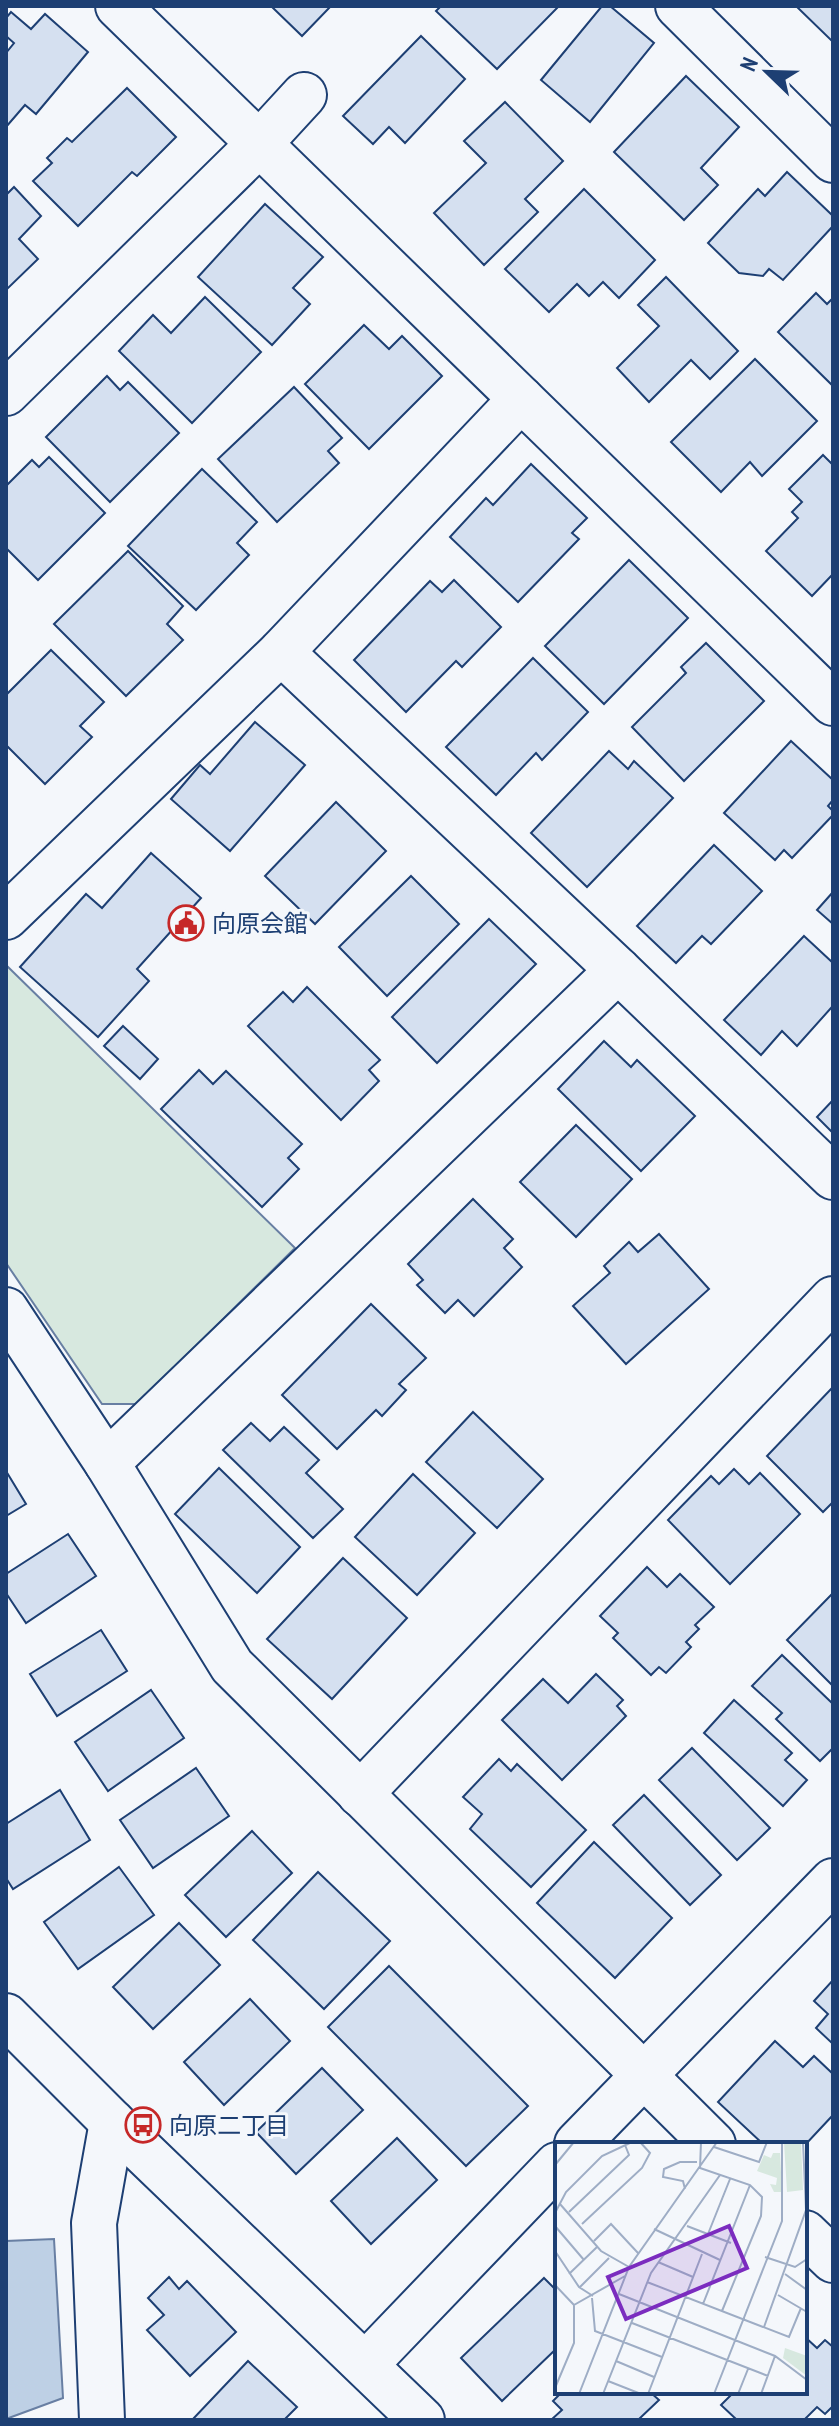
<svg xmlns="http://www.w3.org/2000/svg" width="839" height="2426" font-family="'PT Sans Narrow','Noto Sans JP',sans-serif">
  <style>
    .green { fill: #d7e8df; stroke: #687fa3; stroke-width: 2 }
    .water { fill: #bed0e5; stroke: #687fa3; stroke-width: 2 }
    .building { fill: #d5e0f0; stroke: #1d3f73; stroke-width: 2 }
    .lines { fill: none; stroke-linecap: round; stroke-linejoin: round }
    .minor-casing { stroke: #1d3f73; stroke-width: 48 }
    .minor { stroke: #f4f7fb; stroke-width: 44 }
    .labels { text-anchor: middle; dominant-baseline: central; stroke-width: 6; stroke-linejoin: round; paint-order: stroke }
    .poi-label { font-size: 24px; fill: #1d3f73; stroke: #f4f7fb; text-anchor: start }
    .inset-road { fill: none; stroke: #9eadc5; stroke-width: 2 }
    .view { fill: #7b2cbf; fill-opacity: 0.15; stroke: #7b2cbf; stroke-width: 4 }
    .inset-edge { fill: none; stroke: #1d3f73; stroke-width: 4 }
  </style>
  <rect width="100%" height="100%" fill="#f4f7fb"/>
  <!-- green -->
  <path class="green" d="M6 965 295 1248 137 1404H102L6 1263Z"/>
  <!-- water -->
  <path class="water" d="M54 2239 63 2398 6 2419V2241Z"/>
  <!-- building -->
  <g class="building">
    <path d="M271 6H331L302 36Z"/>
    <path d="M441 6H559L497 69 436 11Z"/>
    <path d="M602 6H610L654 43 590 122 541 80Z"/>
    <path d="M796 6H833V42Z"/>
    <path d="M11 12 31 29 45 14 88 52 36 114 25 105 6 127V53L14 43 6 36V18Z"/>
    <path d="M421 36 465 79 405 143 389 127 373 144 343 116Z"/>
    <path d="M686 76 739 127 701 168 718 185 684 220 614 152Z"/>
    <path d="M127 88 176 137 137 176 132 172 78 226 33 181 52 163 47 158 67 138 72 142Z"/>
    <path d="M505 102 563 161 525 199 538 212 484 265 434 213 486 163 464 141Z"/>
    <path d="M787 172 833 216V226L783 280 769 269 763 276 739 273 708 243 758 189 765 196Z"/>
    <path d="M14 187 41 216 19 239 38 259 6 290V195Z"/>
    <path d="M584 189 655 260 619 298 603 282 589 296 577 284 549 312 505 269Z"/>
    <path d="M265 204 323 257 293 288 310 304 272 345 198 277Z"/>
    <path d="M666 277 738 351 710 379 691 360 649 402 617 368 659 326 638 305Z"/>
    <path d="M816 293 827 304 833 298V386L778 332Z"/>
    <path d="M205 297 261 352 192 423 119 351 153 315 171 333Z"/>
    <path d="M364 325 389 349 402 336 442 376 369 449 305 384Z"/>
    <path d="M755 359 817 421 762 476 750 462 721 492 671 442Z"/>
    <path d="M107 376 120 390 128 382 179 433 110 502 46 437Z"/>
    <path d="M294 387 342 438 328 451 339 463 277 522 218 459Z"/>
    <path d="M823 455 833 465V574L812 596 766 551 798 518 792 512 802 502 789 489Z"/>
    <path d="M49 457 105 513 38 580 6 548V486L32 460 39 467Z"/>
    <path d="M531 464 587 518 572 533 579 539 518 602 450 537 486 498 493 505Z"/>
    <path d="M202 469 257 522 237 543 249 555 196 610 128 546Z"/>
    <path d="M128 551 183 606 167 624 183 640 126 696 54 624Z"/>
    <path d="M629 560 688 618 604 704 545 646Z"/>
    <path d="M454 580 501 627 462 667 456 661 406 712 354 660 430 581 442 592Z"/>
    <path d="M706 643 764 701 684 781 632 727 686 673 681 667Z"/>
    <path d="M51 650 104 702 80 726 92 737 45 784 6 745V695Z"/>
    <path d="M533 658 588 712 542 760 536 753 496 795 446 747Z"/>
    <path d="M255 722 305 765 230 851 171 799 200 765 210 774Z"/>
    <path d="M791 741 833 780V800L828 806 833 811V815L792 858 784 850 775 860 724 813Z"/>
    <path d="M609 751 628 769 634 761 673 798 587 887 531 833Z"/>
    <path d="M336 802 386 851 315 924 265 876Z"/>
    <path d="M714 845 762 891 711 944 702 936 676 963 637 926Z"/>
    <path d="M151 853 201 898 137 969 149 981 98 1037 20 967 86 894 102 908Z"/>
    <path d="M411 876 459 924 387 996 339 947Z"/>
    <path d="M833 892V924L817 910Z"/>
    <path d="M489 919 536 964 437 1063 392 1017Z"/>
    <path d="M804 936 833 963V1010L831 1008 797 1046 782 1031 761 1055 724 1020Z"/>
    <path d="M307 987 380 1060 369 1070 379 1081 341 1120 248 1026 283 992 293 1002Z"/>
    <path d="M123 1026 158 1059 140 1079 104 1046Z"/>
    <path d="M604 1041 631 1067 637 1060 695 1116 641 1171 558 1089Z"/>
    <path d="M199 1070 213 1084 226 1071 302 1144 288 1158 299 1169 262 1207 161 1109Z"/>
    <path d="M833 1100V1133L817 1117Z"/>
    <path d="M576 1125 632 1179 576 1237 520 1182Z"/>
    <path d="M473 1199 513 1239 504 1248 522 1267 474 1316 458 1300 445 1313 417 1285 423 1280 408 1264Z"/>
    <path d="M659 1234 709 1289 626 1364 573 1306 610 1273 604 1266 629 1242 638 1252Z"/>
    <path d="M371 1304 426 1358 399 1384 406 1390 382 1416 376 1410 337 1449 282 1395Z"/>
    <path d="M832 1388 833 1502 823 1512 767 1456Z"/>
    <path d="M473 1412 543 1479 497 1528 426 1462Z"/>
    <path d="M251 1423 270 1441 284 1427 319 1460 306 1473 343 1509 313 1538 223 1450Z"/>
    <path d="M219 1468 300 1547 257 1593 175 1514Z"/>
    <path d="M734 1469 749 1484 760 1473 800 1514 730 1584 668 1520 711 1476 719 1484Z"/>
    <path d="M6 1471 26 1504 6 1516Z"/>
    <path d="M413 1474 475 1533 417 1595 355 1537Z"/>
    <path d="M68 1534 96 1576 26 1623 6 1593V1574Z"/>
    <path d="M343 1558 407 1618 332 1699 267 1639Z"/>
    <path d="M647 1567 667 1587 680 1574 714 1607 695 1625 699 1629 686 1642 691 1647 666 1673 659 1667 651 1675 613 1638 618 1633 600 1616Z"/>
    <path d="M833 1593V1686L787 1640Z"/>
    <path d="M101 1630 127 1671 57 1716 30 1674Z"/>
    <path d="M782 1655 833 1704V1748L820 1761 776 1719 782 1713 752 1686Z"/>
    <path d="M596 1674 623 1700 617 1706 626 1716 562 1780 502 1720 543 1679 568 1703Z"/>
    <path d="M151 1690 184 1738 108 1791 75 1742Z"/>
    <path d="M734 1700 792 1753 785 1760 807 1780 783 1806 704 1733Z"/>
    <path d="M692 1748 770 1828 737 1860 659 1780Z"/>
    <path d="M499 1759 511 1771 517 1764 586 1830 531 1887 470 1829 482 1814 463 1797Z"/>
    <path d="M196 1768 229 1816 153 1868 120 1820Z"/>
    <path d="M60 1790 90 1840 13 1889 6 1878V1824Z"/>
    <path d="M644 1795 721 1875 690 1905 613 1825Z"/>
    <path d="M252 1831 292 1873 226 1937 185 1895Z"/>
    <path d="M594 1842 672 1918 615 1978 537 1903Z"/>
    <path d="M119 1867 154 1915 78 1969 44 1922Z"/>
    <path d="M318 1872 390 1941 324 2009 253 1940Z"/>
    <path d="M179 1923 220 1965 153 2029 113 1987Z"/>
    <path d="M389 1966 528 2106 466 2166 328 2027Z"/>
    <path d="M833 1980V2044L816 2028 828 2014 814 2001Z"/>
    <path d="M250 1999 290 2041 224 2105 184 2062Z"/>
    <path d="M775 2041 803 2067 814 2056 833 2074V2115L805 2145 763 2144 718 2102Z"/>
    <path d="M322 2068 363 2110 296 2174 256 2132Z"/>
    <path d="M397 2138 437 2180 371 2244 331 2201Z"/>
    <path d="M169 2277 179 2289 187 2281 236 2332 190 2376 147 2330 164 2315 148 2298Z"/>
    <path d="M544 2278 557 2291V2348L502 2401 461 2358Z"/>
    <path d="M805 2337 817 2348 825 2340 833 2347V2406L825 2414 817 2407 804 2420H737L721 2405 734 2392H805Z"/>
    <path d="M248 2361 297 2407 284 2420H192Z"/>
    <path d="M562 2392H650L659 2400 638 2420H551L562 2410 553 2401Z"/>
  </g>
  <g class="lines">
    <defs>
      <g id="minor">
        <path d="M118 6 833 703"/>
        <path d="M678 6 833 160"/>
        <path d="M6 393 258 145 304 95"/>
        <path d="M281 652 618 970 833 1177"/>
        <path d="M6 917 281 652 521 399"/>
        <path d="M6 1310 107 1463 232 1666 713 2144"/>
        <path d="M107 1463 618 970"/>
        <path d="M360 1794 833 1299"/>
        <path d="M6 2016 112 2122 422 2420"/>
        <path d="M577 2144 833 1881"/>
        <path d="M805 2233 833 2260"/>
        <path d="M366 2364 557 2165"/>
        <path d="M102 2420 94 2223 112 2122"/>
      </g>
    </defs>
    <!-- minor casing -->
    <use href="#minor" class="minor-casing"/>
    <!-- minor -->
    <use href="#minor" class="minor"/>
  </g>
  <!-- icons -->
  <defs>
    <symbol id="civic-ring" viewBox="-11 -11 22 22"><circle r="9.5" fill="#f4f7fb" stroke="#c62828" stroke-width="1.5"/><path d="M-.6-6.5H3V-4.5H.6V-3L4-1V1h2V6H-6V1h2V-1L-.6-3ZM-1.2 2.5V6h2.4V2.5Z" fill="#c62828"/></symbol>
    <symbol id="bus-ring" viewBox="-11 -11 22 22"><circle r="9.5" fill="#f4f7fb" stroke="#c62828" stroke-width="1.5"/><path d="M-5-6H5V4H4V6H2V4H-2V6H-4V4H-5ZM-3.5-4V0h7V-4ZM-3.5 1.2v1.5H-2V1.2ZM2 1.2v1.5H3.5V1.2Z" fill="#c62828"/></symbol>
  </defs>
  <g fill-rule="evenodd">
    <use href="#civic-ring" x="166" y="903" width="40" height="40"/>
    <use href="#bus-ring" x="123" y="2105" width="40" height="40"/>
  </g>
  <g class="labels">
    <!-- poi labels -->
    <g class="poi-label">
      <text x="212" y="923">向原会館</text>
      <text x="169" y="2125">向原二丁目</text>
    </g>
  </g>
  <!-- overview -->
  <g transform="translate(555 2142)">
    <rect width="252" height="252" fill="#f4f7fb"/>
    <path d="M229 0H246L248 48 232 50ZM218 11H225L227 50H219L215 42 221 43 222 36 202 29 209 13 216 16ZM230 206 252 214V234L228 216Z" fill="#d7e8df"/>
    <path class="inset-road" d="M146 0 145 26 195 43 207 55 206 74 167 169M159 5 204 20 212 0M0 23 19 0M130 47 128 39 108 35 109 27 125 20H142M5 62 46 109 74 125M14 70 74 13 70 3M0 71 11 50 47 14 77 0M27 82 87 26 95 11 85 0M0 84 29 118M132 84 176 101M99 87 165 118M153 92 175 37M39 99 56 82 83 111M0 109 24 145 38 154M210 115 240 125 252 117M103 120 138 135M14 132 42 105M230 132 252 148M92 140 234 195 246 166M0 143 19 163M25 145 54 116M64 152 220 214 252 238M223 153 252 170M37 156 40 189 107 215M148 162 195 43M77 181 213 234M209 185 251 68 248 0M61 219 99 235M53 239 86 252M0 246 19 201V163L70 134M24 252 74 125 162 0M48 252 96 131 165 33M93 252 147 112M159 252 227 79V0M183 252 193 227M206 252 220 214"/>
    <path class="view" d="M174 84 192 126 71 177 53 135Z"/>
    <rect width="252" height="252" class="inset-edge"/>
  </g>
  <!-- border -->
  <rect width="839" height="2426" fill="none" stroke="#1d3f73" stroke-width="16"/>
  <!-- north arrow -->
  <g transform="translate(767 72) rotate(293)" stroke="#f4f7fb" stroke-width="6" paint-order="stroke">
  <path d="M0-6L14 30L0 20L-14 30Z" fill="#1d3f73"/>
  <text y="-12" font-size="22" font-weight="bold" text-anchor="middle" fill="#1d3f73">N</text>
  </g>
</svg>
